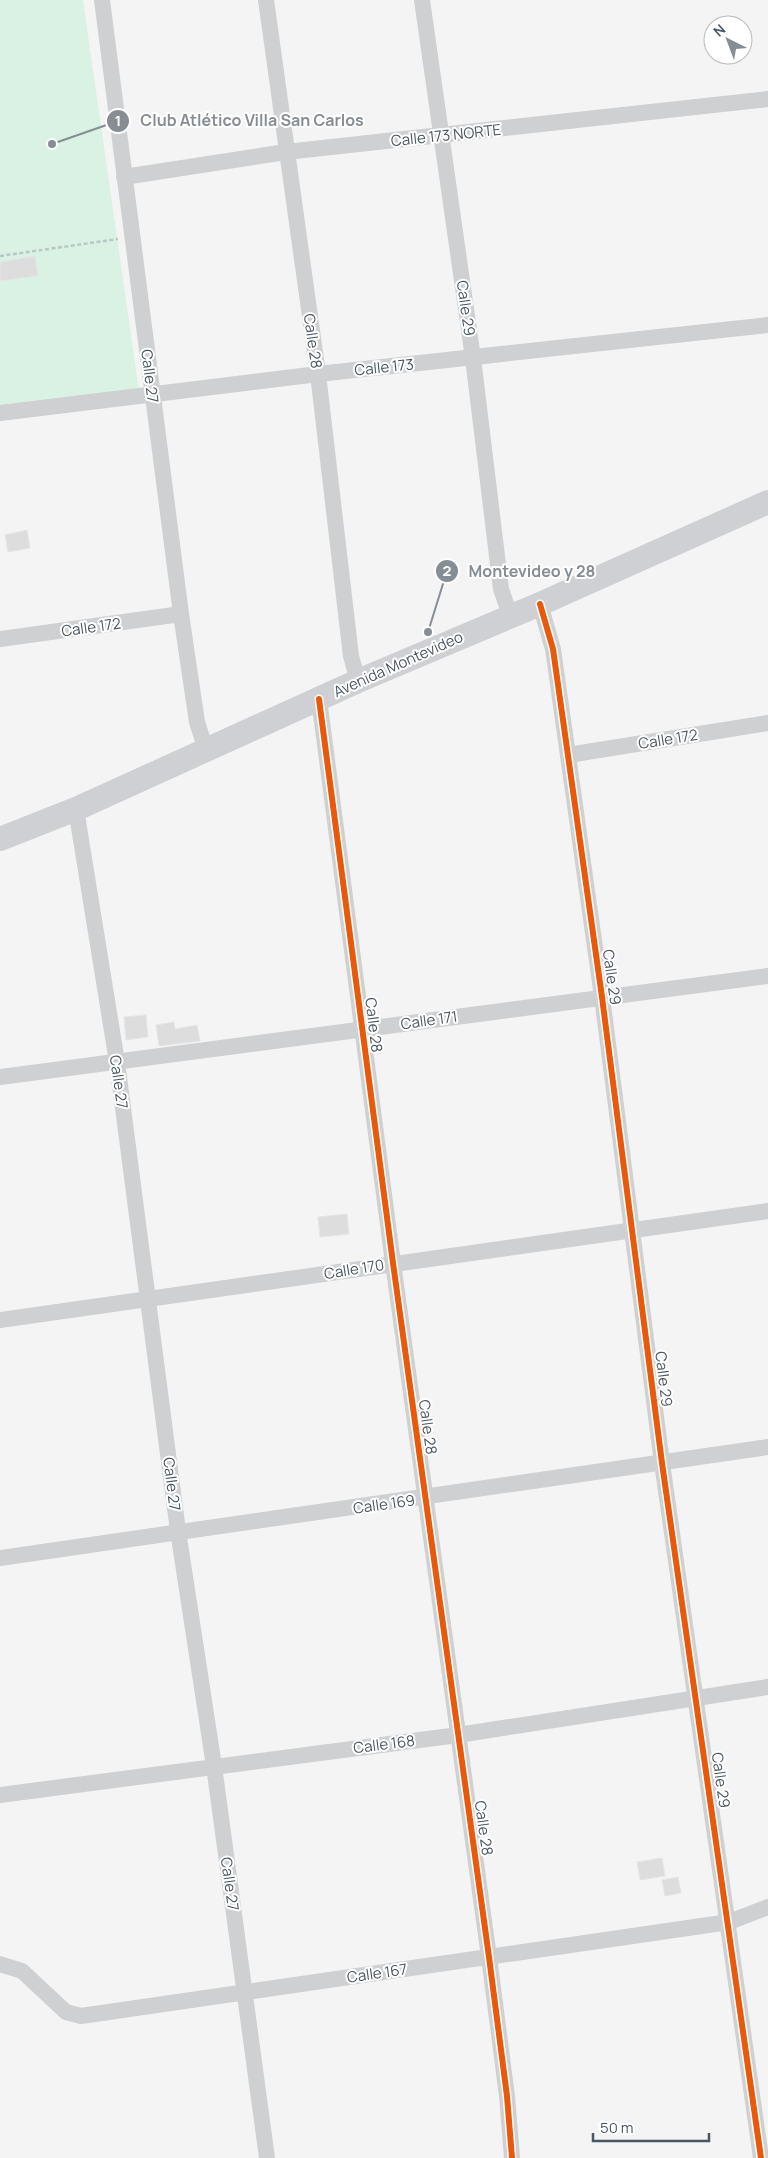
<svg xmlns="http://www.w3.org/2000/svg" width="768" height="2158" font-family="Manrope,sans-serif">
  <style>
    .green { fill: #d9f2e3 }
    .building { fill: #ddddde; stroke: #e5e6e7 }
    .lines { fill: none; stroke-linecap: round; stroke-linejoin: round }
    .path { stroke: #bcc7c4; stroke-width: 2.5; stroke-dasharray: 4 2.5; stroke-linecap: butt }
    .minor { stroke: #ced0d2; stroke-width: 16 }
    .secondary { stroke: #ced0d4; stroke-width: 24 }
    .cycleway-casing { stroke: #fff; stroke-width: 9 }
    .cycleway { stroke: #e8590c; stroke-width: 6 }
    .labels { text-anchor: middle; dominant-baseline: central; stroke-width: 4; stroke-linejoin: round; paint-order: stroke }
    .street-label { font-size: 15px; fill: #4a5661; stroke: #fff }
    .leader { fill: none; stroke: #868d94; stroke-width: 2 }
    .callout-dot { fill: #868d94; stroke: #fff; stroke-width: 2 }
    .mark-label { font-size: 15px; text-anchor: middle; font-weight: bold; fill: #fff }
    .callout-label { font-size: 16px; text-anchor: middle; font-weight: bold; fill: #868d94; stroke: #fff; stroke-width: 4; stroke-linejoin: round; paint-order: stroke }
  </style>
  <rect width="100%" height="100%" fill="#f4f4f4"/>
  <!-- green -->
  <path class="green" d="M0 0H83L139 391 0 408Z"/>
  <!-- building -->
  <g class="building">
    <path d="M35 256 38 276 0 281V262Z"/>
    <path d="M27 530 30 548 8 552 5 535Z"/>
    <path d="M146 1015 148 1037 126 1040 124 1017Z"/>
    <path d="M174 1022 175 1029 197 1025 200 1041 159 1046 156 1025Z"/>
    <path d="M347 1214 349 1234 320 1237 318 1217Z"/>
    <path d="M662 1858 665 1876 640 1880 637 1862Z"/>
    <path d="M678 1877 681 1893 665 1896 662 1880Z"/>
  </g>
  <g class="lines">
    <!-- path -->
    <path class="path" d="M0 256 118 239"/>
    <!-- minor -->
    <g class="minor">
      <path d="M102 0 181 614 197 722 206 750"/>
      <path d="M266 0 318 374 351 656 358 681"/>
      <path d="M422 0 473 358 501 589 510 615"/>
      <path d="M124 177 286 152 768 99"/>
      <path d="M0 413 318 374 768 325"/>
      <path d="M540 604 553 649 602 997 662 1463 761 2158"/>
      <path d="M0 639 181 614"/>
      <path d="M319 699 393 1263 489 1957 507 2096 512 2158"/>
      <path d="M568 755 768 723"/>
      <path d="M76 809 117 1062 178 1531 214 1766 267 2158"/>
      <path d="M0 1077 768 976"/>
      <path d="M0 1320 768 1211"/>
      <path d="M0 1558 768 1447"/>
      <path d="M0 1795 458 1735 768 1687"/>
      <path d="M0 1964 22 1971 66 2012 81 2016 729 1922 768 1907"/>
    </g>
    <!-- secondary -->
    <path class="secondary" d="M0 839 76 809 358 681 540 604 768 502"/>
    <defs>
      <g id="cycleway">
        <path d="M540 604 553 649 602 997 662 1463 761 2158"/>
        <path d="M319 699 393 1263 489 1957 507 2096 512 2158"/>
      </g>
    </defs>
    <!-- cycleway casing -->
    <use href="#cycleway" class="cycleway-casing"/>
    <!-- cycleway -->
    <use href="#cycleway" class="cycleway"/>
  </g>
  <g class="labels">
    <!-- street labels -->
    <g class="street-label">
      <text transform="translate(446 135) rotate(-6)">Calle 173 NORTE</text>
      <text transform="translate(466 308) rotate(82)">Calle 29</text>
      <text transform="translate(313 341) rotate(82)">Calle 28</text>
      <text transform="translate(384 367) rotate(-6)">Calle 173</text>
      <text transform="translate(150 376) rotate(83)">Calle 27</text>
      <text transform="translate(91 627) rotate(-8)">Calle 172</text>
      <text transform="translate(398 664) rotate(-24)">Avenida Montevideo</text>
      <text transform="translate(668 739) rotate(-9)">Calle 172</text>
      <text transform="translate(612 977) rotate(82)">Calle 29</text>
      <text transform="translate(429 1020) rotate(-8)">Calle 171</text>
      <text transform="translate(374 1025) rotate(83)">Calle 28</text>
      <text transform="translate(119 1082) rotate(82)">Calle 27</text>
      <text transform="translate(354 1269) rotate(-9)">Calle 170</text>
      <text transform="translate(664 1379) rotate(83)">Calle 29</text>
      <text transform="translate(428 1427) rotate(82)">Calle 28</text>
      <text transform="translate(172 1484) rotate(83)">Calle 27</text>
      <text transform="translate(384 1504) rotate(-8)">Calle 169</text>
      <text transform="translate(384 1744) rotate(-7)">Calle 168</text>
      <text transform="translate(721 1780) rotate(82)">Calle 29</text>
      <text transform="translate(484 1828) rotate(82)">Calle 28</text>
      <text transform="translate(230 1884) rotate(82)">Calle 27</text>
      <text transform="translate(377 1973) rotate(-8)">Calle 167</text>
    </g>
  </g>
  <!-- callouts -->
  <path class="leader" d="M52 144L118 121M428 632L447 571"/>
  <g class="callout-dot">
    <circle cx="52" cy="144" r="5"/>
    <circle cx="428" cy="632" r="5"/>
    <circle cx="118" cy="121" r="12"/>
    <circle cx="447" cy="571" r="12"/>
  </g>
  <g class="mark-label">
    <text x="118" y="126">1</text>
    <text x="447" y="576">2</text>
  </g>
  <g class="callout-label">
    <text x="252" y="126">Club Atlético Villa San Carlos</text>
    <text x="532" y="577">Montevideo y 28</text>
  </g>
  <!-- north arrow -->
  <g transform="translate(728 40) rotate(318)"><circle r="24" fill="#ffffff" stroke="#b7bbc0"/>
  <path d="M0-4L9 19L0 12L-9 19Z" fill="#868d94"/>
  <text y="-8" font-size="14" font-weight="bold" text-anchor="middle" fill="#4a5661">N</text>
  </g>
  <!-- scale -->
  <path d="M593 2133v8h116v-8" fill="none" stroke="#4a5661" stroke-width="2.5"/>
  <text x="600" y="2133" font-size="15" fill="#4a5661" stroke="#ffffff" stroke-width="4" paint-order="stroke">50 m</text>
</svg>
